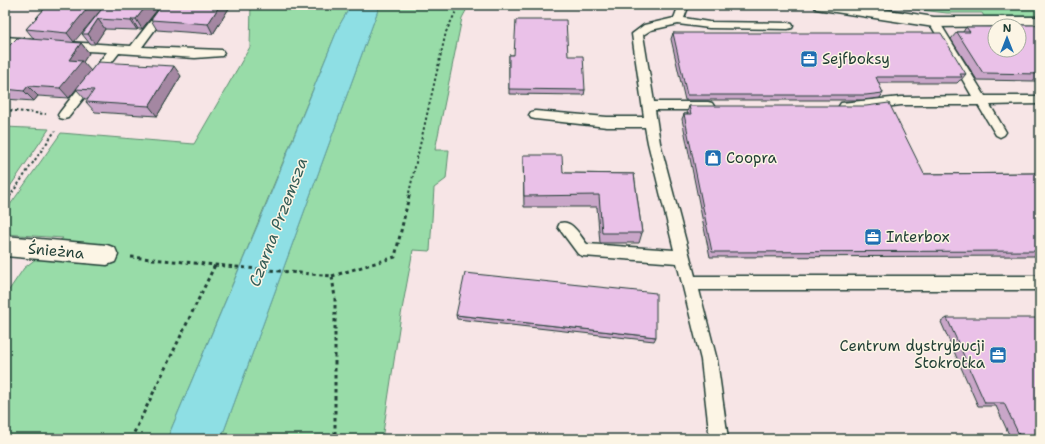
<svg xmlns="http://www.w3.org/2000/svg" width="1045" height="444" font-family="'Shantell Sans',sans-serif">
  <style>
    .green { fill: #98dca8; stroke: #5c8c6e }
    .water { fill: #8edfe4; stroke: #629e9e }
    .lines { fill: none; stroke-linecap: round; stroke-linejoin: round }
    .lane-casing { stroke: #1f3d34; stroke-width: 3 }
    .street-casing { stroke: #1f3d34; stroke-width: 3 }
    .path-far1 { stroke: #1f3d34; stroke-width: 2; stroke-dasharray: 2.5 2.5; stroke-linecap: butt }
    .path { stroke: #1f3d34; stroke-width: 3; stroke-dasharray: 3.5 3.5; stroke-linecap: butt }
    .lane { fill: #fcf5e5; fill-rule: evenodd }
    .street { fill: #fcf5e5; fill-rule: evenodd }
    .wall { fill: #c9a6c8; stroke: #1f3d34 }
    .shaded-wall { fill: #a487a2; stroke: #1f3d34 }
    .building { fill: #eac1e8; stroke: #1f3d34 }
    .labels { text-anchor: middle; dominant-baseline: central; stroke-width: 3; stroke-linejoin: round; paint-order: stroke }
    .poi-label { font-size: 15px; fill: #1f3d34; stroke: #fcf5e5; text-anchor: start }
    .street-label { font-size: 15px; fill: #1f3d34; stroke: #fcf5e5 }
    .water-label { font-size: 16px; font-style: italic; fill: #355d57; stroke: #fcf5e5 }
  </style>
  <rect width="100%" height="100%" fill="#f7e5e6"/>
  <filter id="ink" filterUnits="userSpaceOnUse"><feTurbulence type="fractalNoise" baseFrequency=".025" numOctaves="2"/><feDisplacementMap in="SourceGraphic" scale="8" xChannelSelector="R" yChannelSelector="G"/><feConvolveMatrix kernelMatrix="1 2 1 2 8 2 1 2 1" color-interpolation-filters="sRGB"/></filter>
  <g filter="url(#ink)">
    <!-- green -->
    <g class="green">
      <path d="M251 5H351L339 26 246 252 167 439H5V296L24 268 63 238 5 234V212L61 133 194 144 250 47Z"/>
      <path d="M382 5H469L462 18 435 150H449L446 179 434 188 430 251 413 250 401 315 382 439H221L378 10Z"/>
      <path d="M878 5H1040V16H984L982 13H947Z"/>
      <path d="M5 127 49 129 5 194Z"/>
    </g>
    <!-- water -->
    <path class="water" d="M351 5H382L378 10 221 439H167L262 215 339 26Z"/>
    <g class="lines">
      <defs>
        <g id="lane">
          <path d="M163 5H173L142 47 222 50 224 53 222 56 195 58 119 53 68 118 64 119 60 118 58 115 60 112 107 52 67 50 63 49 61 46 63 43 67 42 131 46Z"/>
          <path d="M679 5H689L684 18 709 22 788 23 792 24 793 26 792 28 788 29 709 28 678 24 651 30 643 35 654 102H708L712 103 714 106 712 109 708 110H655L660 143 695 276H1040V290H699L717 360 728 439H710L701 360 677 263 583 256 578 254 558 227 560 223C572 219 580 236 587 244L674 250 648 143 645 127H607L535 119 531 118 529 115 531 112 535 111 607 117H644L632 34 644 25 674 18Z"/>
          <path d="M934 19 938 20 985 96H1040V104L990 105 1006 132 1004 135 1000 137 996 135 978 105H901L862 110 841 109 839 106 841 103 901 97 972 96 929 22Z"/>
          <path d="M5 37 33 39 37 40 39 43 37 46 33 47 5 45Z"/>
        </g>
        <g id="street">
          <path d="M814 5H856L934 17H1040V27H1019V26L934 27 822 10 816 9Z"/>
          <path d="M5 236 107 245 115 248 118 255 115 262 107 265 5 256Z"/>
        </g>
      </defs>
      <!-- lane casing -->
      <use href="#lane" class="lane-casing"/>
      <!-- street casing -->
      <use href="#street" class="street-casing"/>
      <!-- path-far1 -->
      <g class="path-far1">
        <path d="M787 5 800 8"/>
        <path d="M5 110 46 114"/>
        <path d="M12 193 55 131"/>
        <path d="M409 193 446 32 459 5"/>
      </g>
      <!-- path -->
      <g class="path">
        <path d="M5 203 12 192"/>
        <path d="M131 257 332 276 335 298V439"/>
        <path d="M332 276 395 257 410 192"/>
        <path d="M131 439 215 265"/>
      </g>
      <!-- lane -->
      <use href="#lane" class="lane"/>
      <!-- street -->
      <use href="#street" class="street"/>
    </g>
    <!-- wall -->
    <g class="wall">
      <path d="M48 5 75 42 81 43 89 53 83 62 90 71 181 76 157 116 95 112 86 102 88 99H85L76 89 69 98 38 96 34 101 5 99V47H8L34 39 26 29Z"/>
      <path d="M105 5H161L142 29H138L137 30 105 29 95 44H90L82 34Z"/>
      <path d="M231 5 213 34 157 30 151 20Z"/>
      <path d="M1006 25H1040V82H1036L1035 81 977 80 951 39 957 32H963L966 27 995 50 1019 26H1005Z"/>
      <path d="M673 33 966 74 961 80H960L957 83H878L883 93 880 98 862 100H685L671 39Z"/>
      <path d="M509 55 568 56 585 90 584 95 509 94Z"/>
      <path d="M689 106 924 174 1040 173V256L710 257 682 119 684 114H688L687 112Z"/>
      <path d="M523 155 563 173 634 174 642 233 639 243H600L597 207H524Z"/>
      <path d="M456 315 656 337 654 341 457 319Z"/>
      <path d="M947 318 1040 439H1011L996 406H978L941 322Z"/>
    </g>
    <!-- shaded-wall -->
    <g class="shaded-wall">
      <path d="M90 5H105L74 42 67 33Z"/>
      <path d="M147 5H161L142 29 136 19Z"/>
      <path d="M220 5H231L213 34 208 24Z"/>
      <path d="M98 19 105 29 95 44 88 34Z"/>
      <path d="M132 19 138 29 137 30 131 21Z"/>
      <path d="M81 43 89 53 83 62 91 71 69 98 60 88 69 60Z"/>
      <path d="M174 66 181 76 157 116 149 106Z"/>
      <path d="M28 86 38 96 34 101 24 91Z"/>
    </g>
    <!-- building -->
    <g class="building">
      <path d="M48 5H90L67 33 26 29Z"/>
      <path d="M105 5H147L136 19H132L131 21 98 19 88 34H82Z"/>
      <path d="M162 5H220L208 24 151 20Z"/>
      <path d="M516 20H566L568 56H583L585 90 509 89V55H514Z"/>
      <path d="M1006 25H1040V74L983 73 957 32H970L966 27H995V50H1019V26H1007Z"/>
      <path d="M673 33H941L966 74H960L962 77H876L883 93 866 95H687Z"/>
      <path d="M17 38 81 43 69 60 82 61 60 88 28 86 24 91 5 89V47H8Z"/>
      <path d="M98 62 174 66 149 106 86 102 94 90 76 89Z"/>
      <path d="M889 103 924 174 1040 173V251L712 252 684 114H691L689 106H866Z"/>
      <path d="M523 155H562L563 173 634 174 642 233H602L599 195 524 196Z"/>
      <path d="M465 273 656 293V337L456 315Z"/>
      <path d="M947 318H1040V439H1021L1004 403H985Z"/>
    </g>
  </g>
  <!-- icons -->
  <defs>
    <symbol id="office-square" viewBox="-11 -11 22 22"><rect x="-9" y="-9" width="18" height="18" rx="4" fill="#1f6fb2" stroke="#fcf5e5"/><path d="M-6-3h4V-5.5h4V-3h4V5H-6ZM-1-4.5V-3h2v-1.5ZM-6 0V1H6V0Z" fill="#fff"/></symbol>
    <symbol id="shop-square" viewBox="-11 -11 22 22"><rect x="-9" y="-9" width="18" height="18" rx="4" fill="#1f6fb2" stroke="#fcf5e5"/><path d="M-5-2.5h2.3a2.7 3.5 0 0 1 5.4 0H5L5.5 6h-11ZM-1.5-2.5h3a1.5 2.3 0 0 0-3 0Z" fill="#fff"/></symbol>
  </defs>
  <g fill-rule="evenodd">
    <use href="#office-square" x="799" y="49" width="20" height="20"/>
    <use href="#shop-square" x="703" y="148" width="20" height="20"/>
    <use href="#office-square" x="863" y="227" width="20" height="20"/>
    <use href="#office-square" x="988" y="345" width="20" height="20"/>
  </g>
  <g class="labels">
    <!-- poi labels -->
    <g class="poi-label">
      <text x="822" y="59">Sejfboksy</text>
      <text x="726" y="158">Coopra</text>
      <text x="886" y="237">Interbox</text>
      <text x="985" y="346" text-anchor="end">Centrum dystrybucji<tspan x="985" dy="17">Stokrotka</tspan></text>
    </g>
    <!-- street labels -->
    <g class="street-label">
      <text transform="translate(56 251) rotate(5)">Śnieżna</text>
    </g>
    <!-- water labels -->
    <g class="water-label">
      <text transform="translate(278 222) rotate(-69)">Czarna Przemsza</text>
    </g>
  </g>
  <!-- margin -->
  <rect width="1045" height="444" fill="none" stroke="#fcf5e5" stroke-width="20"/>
  <rect x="10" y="10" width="1025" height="424" fill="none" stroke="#1f3d34" stroke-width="1.5" filter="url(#ink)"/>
  <!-- north arrow -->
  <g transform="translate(1007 38)"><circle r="19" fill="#fcf5e5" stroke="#a4ab9e"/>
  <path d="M0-3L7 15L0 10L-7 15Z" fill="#1f6fb2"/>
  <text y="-6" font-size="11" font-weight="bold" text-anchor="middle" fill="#1f3d34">N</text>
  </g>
</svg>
